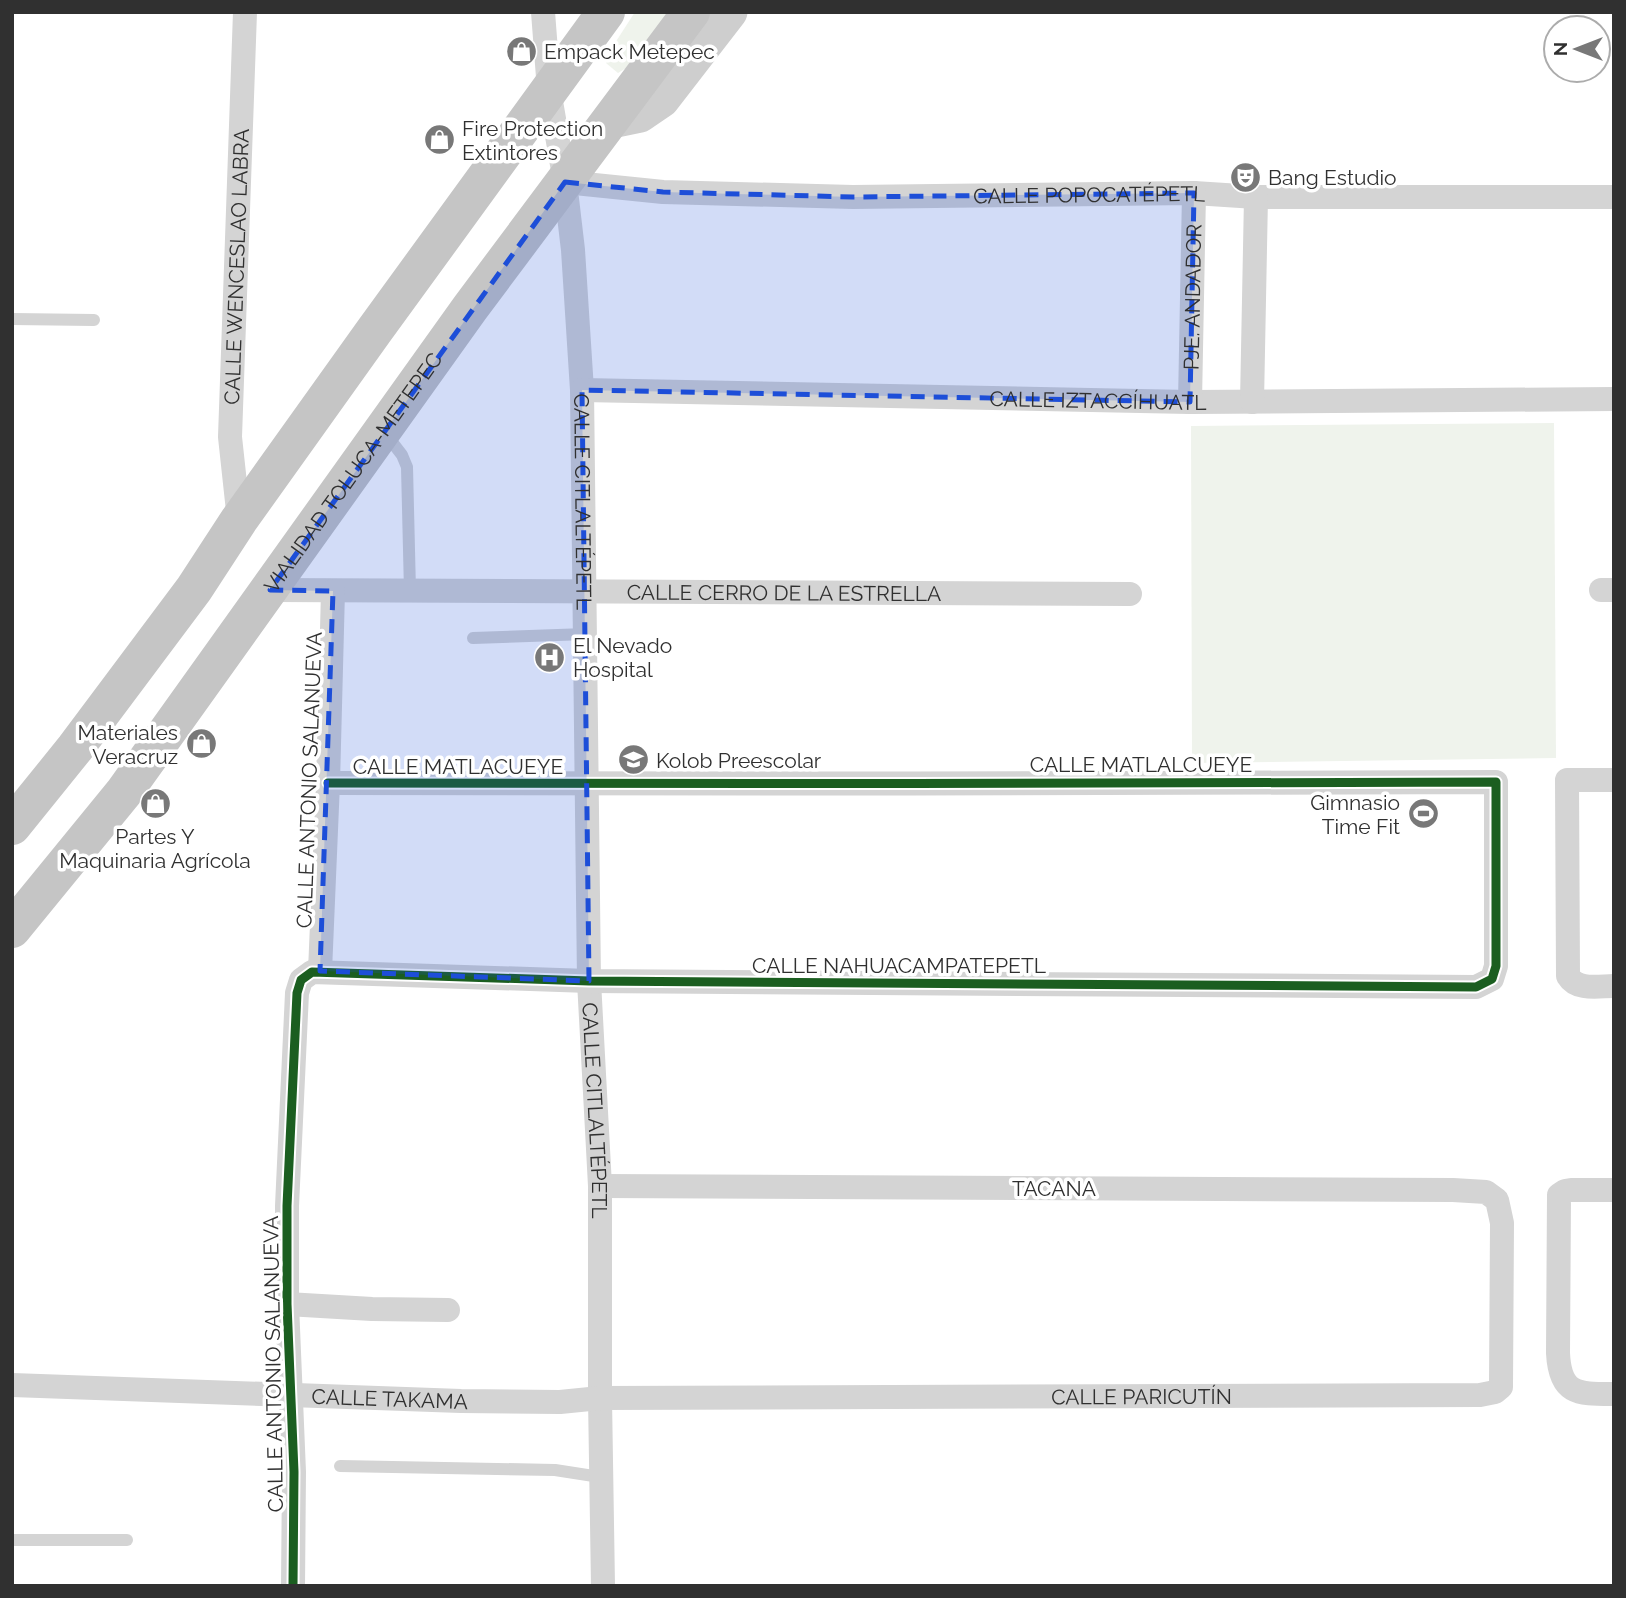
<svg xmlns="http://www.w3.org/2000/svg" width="1626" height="1598" font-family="Raleway,sans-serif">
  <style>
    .green { fill: #eff3ec }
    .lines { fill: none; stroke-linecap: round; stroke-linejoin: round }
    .service { stroke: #d4d4d4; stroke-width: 12 }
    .minor { stroke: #d4d4d4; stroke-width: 24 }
    .secondary { stroke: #cecece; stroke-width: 35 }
    .trunk { stroke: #c5c5c5; stroke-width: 38 }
    .cycleway-casing { stroke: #fff; stroke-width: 13 }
    .cycleway { stroke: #1b5e20; stroke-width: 9 }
    .marked { fill: #1d4ed8; fill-opacity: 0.2; stroke: #1d4ed8; stroke-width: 5; stroke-dasharray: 14 9; stroke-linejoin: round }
    .labels { text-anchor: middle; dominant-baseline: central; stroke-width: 7; stroke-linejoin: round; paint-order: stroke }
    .poi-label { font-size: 21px; fill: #303030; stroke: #fff; text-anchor: start }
    .street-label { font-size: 21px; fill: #303030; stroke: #fff }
  </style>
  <rect width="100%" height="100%" fill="#fff"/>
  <!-- green -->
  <g class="green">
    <path d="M635 12H673L631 65 618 73 606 63 615 43Z"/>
    <path d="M1554 423 1556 758 1192 763 1191 426Z"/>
  </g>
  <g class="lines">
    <!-- service -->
    <g class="service">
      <path d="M12 319 94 320"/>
      <path d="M385 433 402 455 407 467 410 591"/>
      <path d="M473 638 586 634"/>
      <path d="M340 1466 555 1470 600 1477"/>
      <path d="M12 1540H127"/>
    </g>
    <!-- minor -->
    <g class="minor">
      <path id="s1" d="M543 12 549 90 565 182 573 250 582 390 589 981 600 1186V1398L603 1586"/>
      <path id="s2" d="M565 182 663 192 853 197 1194 193 1256 197H1614"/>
      <path id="s3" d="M582 390 1190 402 1614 399"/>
      <path id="s4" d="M1190 402 1194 193"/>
      <path d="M1252 402 1256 197"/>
      <path id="s5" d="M239 520 230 437 245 12"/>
      <path id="s6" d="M270 590 1130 594"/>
      <path d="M1601 590H1614"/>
      <path d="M1614 780H1567L1568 976C1577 991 1599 986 1614 986"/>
      <path d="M320 971 328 783 333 591"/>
      <path d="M1614 1190H1571L1565 1191 1559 1195 1558 1353C1560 1395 1578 1394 1614 1394"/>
      <path d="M287 1304 372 1309 448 1310"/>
      <path id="s7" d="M12 1385 461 1401 560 1402 600 1398 1480 1395 1495 1392 1501 1387 1502 1223 1497 1200 1486 1192 1453 1190 600 1186"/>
      <path d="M293 1586 294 1472 287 1304V1206L297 993 301 980 312 972 589 981 1476 987 1492 979 1496 966V782C1107 782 717 786 328 783"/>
    </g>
    <!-- secondary -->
    <path class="secondary" d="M611 121 640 115 662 100 730 12"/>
    <!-- trunk -->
    <g class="trunk">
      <path d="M12 826 75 748 194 589 239 520 374 331 606 12"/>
      <path id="s8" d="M12 929 124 792 470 308 691 12"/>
    </g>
    <defs>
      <path id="cycleway" d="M293 1586 294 1472 287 1304V1206L297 993 301 980 312 972 589 981 1476 987 1492 979 1496 966V782C1107 782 717 786 328 783"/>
    </defs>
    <!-- cycleway casing -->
    <use href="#cycleway" class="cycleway-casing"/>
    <!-- cycleway -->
    <use href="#cycleway" class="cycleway"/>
  </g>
  <!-- marked area -->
  <path class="marked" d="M565 182 663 192 853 197 1194 193 1190 402 582 390 589 981 320 971 333 591 270 590Z"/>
  <!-- icons -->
  <defs>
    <symbol id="shop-disc" viewBox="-11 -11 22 22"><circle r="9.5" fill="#787878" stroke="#fff"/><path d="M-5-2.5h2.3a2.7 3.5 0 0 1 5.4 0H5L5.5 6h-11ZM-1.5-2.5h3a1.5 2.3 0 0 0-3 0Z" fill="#fff"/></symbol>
    <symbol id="theatre-disc" viewBox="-11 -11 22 22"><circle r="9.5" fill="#787878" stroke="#fff"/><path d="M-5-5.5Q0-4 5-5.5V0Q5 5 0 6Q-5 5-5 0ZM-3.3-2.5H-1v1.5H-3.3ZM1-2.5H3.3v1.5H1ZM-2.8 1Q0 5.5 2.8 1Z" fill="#fff"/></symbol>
    <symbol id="hospital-disc" viewBox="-11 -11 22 22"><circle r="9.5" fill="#787878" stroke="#fff"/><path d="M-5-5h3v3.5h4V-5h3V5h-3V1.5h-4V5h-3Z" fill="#fff"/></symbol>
    <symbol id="school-disc" viewBox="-11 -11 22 22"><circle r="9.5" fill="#787878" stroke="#fff"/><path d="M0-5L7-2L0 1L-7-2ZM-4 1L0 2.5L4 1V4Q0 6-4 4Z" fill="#fff"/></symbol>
    <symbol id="stadium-disc" viewBox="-11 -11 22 22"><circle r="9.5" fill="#787878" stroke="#fff"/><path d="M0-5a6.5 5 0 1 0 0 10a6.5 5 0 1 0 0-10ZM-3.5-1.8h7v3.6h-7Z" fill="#fff"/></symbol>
  </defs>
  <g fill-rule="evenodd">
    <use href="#shop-disc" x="504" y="34" width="35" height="35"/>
    <use href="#shop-disc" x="422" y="122" width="35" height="35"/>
    <use href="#theatre-disc" x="1228" y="160" width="35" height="35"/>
    <use href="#hospital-disc" x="532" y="640" width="35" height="35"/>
    <use href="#shop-disc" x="184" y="726" width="35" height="35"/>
    <use href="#school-disc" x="616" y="742" width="35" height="35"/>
    <use href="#shop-disc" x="138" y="786" width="35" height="35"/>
    <use href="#stadium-disc" x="1406" y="796" width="35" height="35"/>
  </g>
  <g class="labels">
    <!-- poi labels -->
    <g class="poi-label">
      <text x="544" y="51">Empack Metepec</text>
      <text x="462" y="128">Fire Protection<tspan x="462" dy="24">Extintores</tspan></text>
      <text x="1268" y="177">Bang Estudio</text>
      <text x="573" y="645">El Nevado<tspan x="573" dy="24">Hospital</tspan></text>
      <text x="178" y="732" text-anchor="end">Materiales<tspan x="178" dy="24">Veracruz</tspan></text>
      <text x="656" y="760">Kolob Preescolar</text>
      <text x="1400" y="802" text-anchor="end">Gimnasio<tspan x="1400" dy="24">Time Fit</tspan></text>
      <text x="155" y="836" text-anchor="middle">Partes Y<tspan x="155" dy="24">Maquinaria Agrícola</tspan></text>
    </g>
    <!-- street labels -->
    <g class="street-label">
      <text stroke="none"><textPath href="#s2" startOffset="525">CALLE POPOCATÉPETL</textPath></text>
      <text stroke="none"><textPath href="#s5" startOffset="254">CALLE WENCESLAO LABRA</textPath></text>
      <text stroke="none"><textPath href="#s4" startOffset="105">PJE. ANDADOR</textPath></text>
      <text stroke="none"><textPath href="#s3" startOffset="516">CALLE IZTACCÍHUATL</textPath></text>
      <text stroke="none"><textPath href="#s8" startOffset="570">VIALIDAD TOLUCA-METEPEC</textPath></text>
      <text stroke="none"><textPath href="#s1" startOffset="492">CALLE CITLALTÉPETL</textPath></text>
      <text stroke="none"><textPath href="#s6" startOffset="514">CALLE CERRO DE LA ESTRELLA</textPath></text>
      <text x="1141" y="764">CALLE MATLALCUEYE</text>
      <text x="458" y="766">CALLE MATLACUEYE</text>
      <text transform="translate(309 780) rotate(-88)">CALLE ANTONIO SALANUEVA</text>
      <text x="899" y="965">CALLE NAHUACAMPATEPETL</text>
      <text stroke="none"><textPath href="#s1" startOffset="1101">CALLE CITLALTÉPETL</textPath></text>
      <text x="1054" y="1188">TACANA</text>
      <text transform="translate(273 1364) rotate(-91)">CALLE ANTONIO SALANUEVA</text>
      <text stroke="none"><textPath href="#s7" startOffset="1130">CALLE PARICUTÍN</textPath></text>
      <text stroke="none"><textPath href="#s7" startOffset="378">CALLE TAKAMA</textPath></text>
    </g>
  </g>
  <!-- border -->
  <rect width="1626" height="1598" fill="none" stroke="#303030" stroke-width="28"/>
  <!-- north arrow -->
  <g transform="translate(1577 49) rotate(270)"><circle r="33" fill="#ffffff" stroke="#acacac" stroke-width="2"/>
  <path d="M0-5L12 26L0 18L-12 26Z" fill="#787878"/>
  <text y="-10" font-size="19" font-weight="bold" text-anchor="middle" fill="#303030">N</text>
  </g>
</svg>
